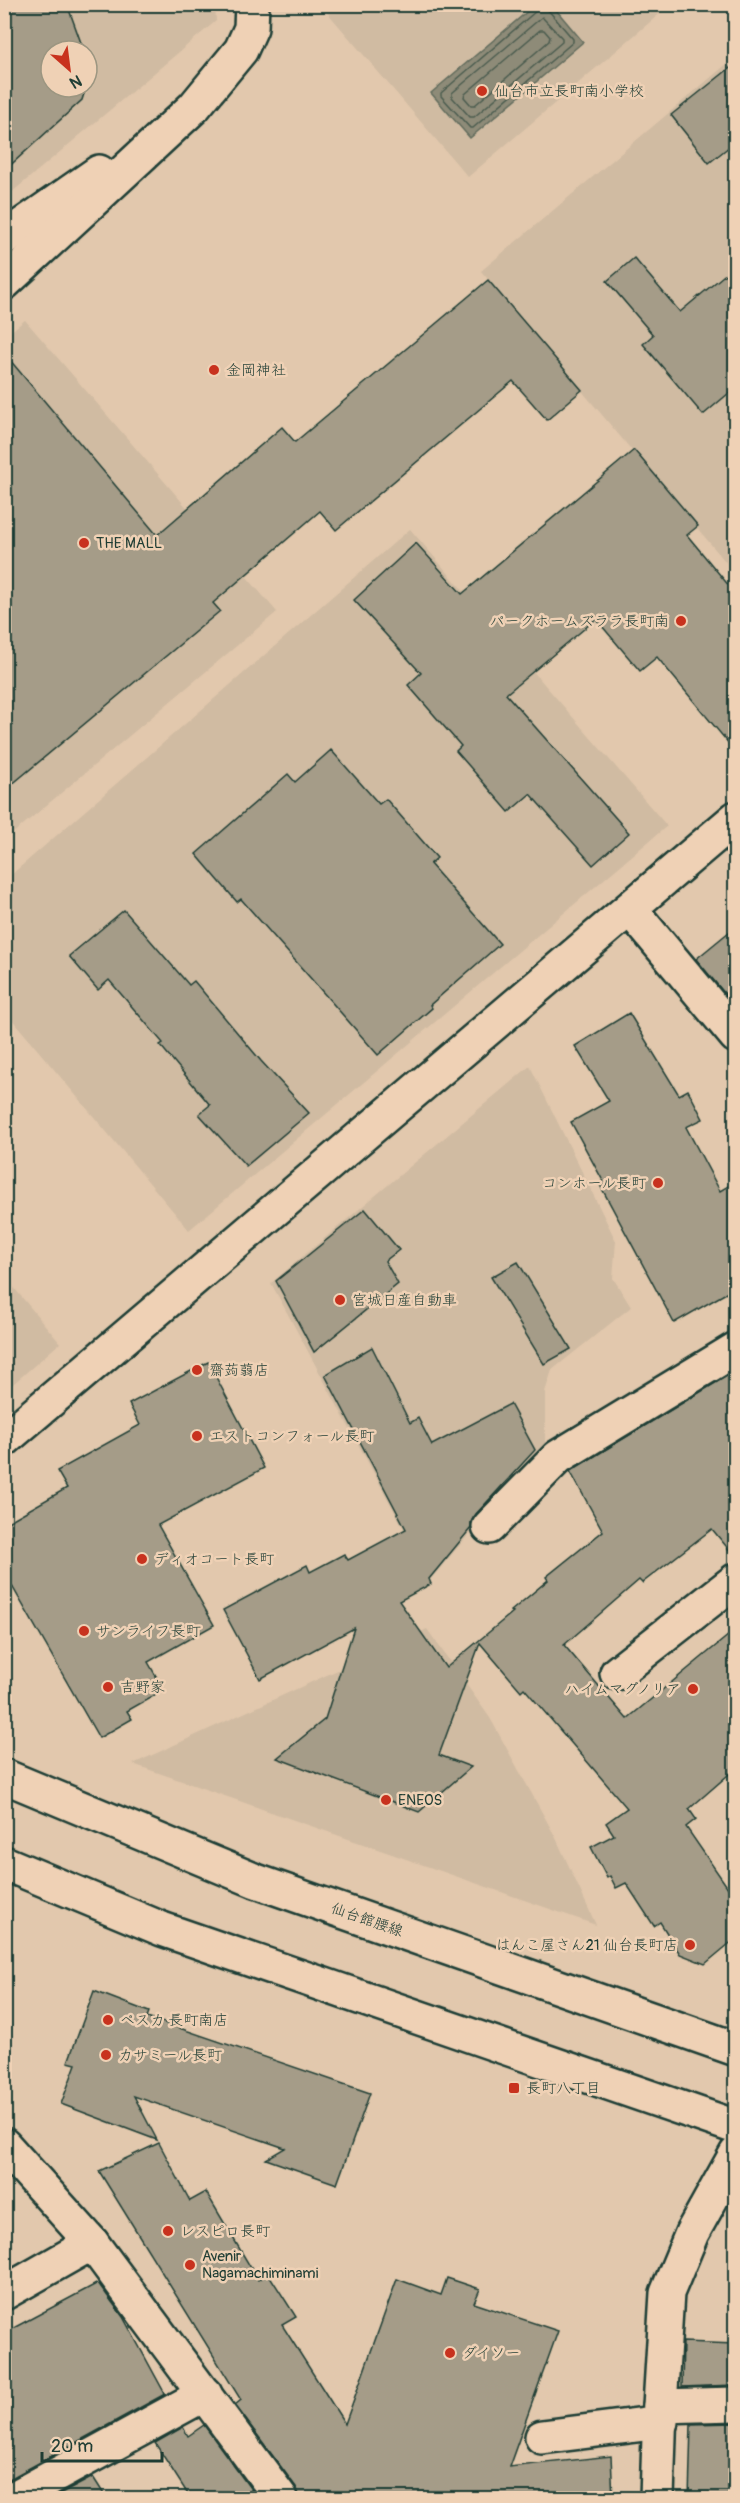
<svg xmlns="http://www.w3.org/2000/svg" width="740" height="2503" font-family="Pangolin,'Klee One',sans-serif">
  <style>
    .built { fill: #d0bba2; fill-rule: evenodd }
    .water { fill: #8e8b78; stroke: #626c5d; stroke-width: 1.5 }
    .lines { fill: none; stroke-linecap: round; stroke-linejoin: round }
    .shore { stroke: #4b5c4f; stroke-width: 1.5 }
    .building { fill: #a59c88; stroke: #1f3d34; stroke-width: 1.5 }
    .minor-casing { stroke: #1f3d34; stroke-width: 38 }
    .tertiary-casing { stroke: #1f3d34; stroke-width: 38 }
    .secondary-casing { stroke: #1f3d34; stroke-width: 38 }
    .minor { stroke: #efd1b5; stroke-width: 33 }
    .tertiary { stroke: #efd1b5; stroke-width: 33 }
    .secondary { stroke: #efd1b5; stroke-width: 33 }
    .poi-dot { fill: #c8321e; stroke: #efd1b5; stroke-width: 2 }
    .labels { text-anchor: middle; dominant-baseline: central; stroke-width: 5; stroke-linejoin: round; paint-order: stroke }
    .poi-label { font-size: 15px; fill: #1f3d34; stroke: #efd1b5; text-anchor: start }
    .street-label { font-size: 15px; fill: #1f3d34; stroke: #efd1b5 }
  </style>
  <rect width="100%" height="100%" fill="#e2c8ad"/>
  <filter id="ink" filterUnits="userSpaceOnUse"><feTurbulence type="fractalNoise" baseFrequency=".0167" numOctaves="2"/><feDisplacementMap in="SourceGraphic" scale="12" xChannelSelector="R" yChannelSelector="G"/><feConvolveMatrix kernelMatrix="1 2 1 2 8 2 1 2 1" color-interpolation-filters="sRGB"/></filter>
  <g filter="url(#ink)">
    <!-- built -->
    <g class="built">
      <path d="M5 5H215L216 21 5 198ZM51 51H87V87H51Z"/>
      <path d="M321 5H670L468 177Z"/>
      <path d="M728 63 735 73V573L481 271Z"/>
      <path d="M25 320 277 612 5 840 4 337Z"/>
      <path d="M410 529 667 826 189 1230 5 1011 4 881Z"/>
      <path d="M530 1066 616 1241 613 1278 631 1307 552 1370 545 1392V1445L431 1579 271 1283Z"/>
      <path d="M5 1277 60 1343 5 1391H4Z"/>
      <path d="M427 1629 490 1718 555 1836 596 1925 133 1764Z"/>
    </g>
    <!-- water -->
    <path class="water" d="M535 5H552L583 42 470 138 431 93Z"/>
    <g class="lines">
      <!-- shore -->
      <g class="shore">
        <path d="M539 4 536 11 441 93V96L470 128H473L573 42V39L548 10V4"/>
        <path d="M542 17 562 38V42L474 117H470L452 97V93Z"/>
        <path d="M540 30H544L550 37 549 41 475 105H471L464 97 465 94Z"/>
      </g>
    </g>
    <!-- building -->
    <g class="building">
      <path d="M4 4H67L84 51H51V87H86L82 100 4 171Z"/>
      <path d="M735 64V142L709 163 671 115Z"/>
      <path d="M634 258 680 312 735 266V388L703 415 643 344 653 335 607 281Z"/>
      <path d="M488 280 582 390 547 420 513 381 336 530 320 511 213 603 220 611 4 791V353L157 535 282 427 295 442Z"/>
      <path d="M634 450 698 526 687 535 735 593V751L657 657 640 671 596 619 506 694 629 833 593 865 530 794 509 812 456 751 461 746 408 685 421 673 354 600 416 543 462 594Z"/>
      <path d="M331 750 379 804 386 799 437 858 430 864 500 944 430 1005 432 1008 378 1055 241 899 237 902 196 854 288 774 295 782Z"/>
      <path d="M124 910 189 985 194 981 261 1061 309 1113 246 1166 199 1114 210 1105 160 1045 163 1043 109 980 98 990 69 956Z"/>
      <path d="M735 927V1006L696 959Z"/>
      <path d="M629 1013 679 1095 688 1090 703 1119 686 1127 720 1191 735 1182V1288L674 1323 599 1183 603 1181 571 1122 609 1101 575 1046Z"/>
      <path d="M365 1209 399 1250 385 1261 398 1284 314 1352 276 1281Z"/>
      <path d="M518 1262 571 1349 544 1364 491 1277Z"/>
      <path d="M372 1347 410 1423 418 1418 432 1445 510 1404 535 1450 476 1514 471 1522V1528L429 1579 431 1584 399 1601 446 1668 513 1612 511 1611 548 1580 546 1577 603 1531 570 1471 735 1371V1557L712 1529 642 1583 639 1580 564 1645 627 1719 735 1630V1769L689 1809 696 1819 686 1827 735 1898V1939L705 1964 680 1954 660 1922 654 1926 626 1883 616 1888 610 1876 607 1878 591 1847 614 1835 606 1823 627 1808 524 1688 521 1691 480 1643 439 1755 471 1767 419 1812 277 1758 325 1719 354 1628 260 1679 223 1610 307 1565 310 1572 344 1554 348 1560 406 1529 325 1375Z"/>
      <path d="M208 1362 264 1468 158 1525 214 1625 148 1662 164 1690 127 1711 132 1719 99 1738 4 1572V1524L67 1488 57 1471 140 1425 129 1404Z"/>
      <path d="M94 1991 149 2012 147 2017 370 2093 337 2184 266 2159 285 2148 134 2096 157 2140 61 2104 76 2064 68 2062Z"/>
      <path d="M159 2143 190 2201 206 2192 258 2280 268 2273 296 2317 282 2325 345 2424 397 2279 441 2295 447 2278 480 2289 474 2303 558 2331 509 2467 611 2456 613 2499H299L296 2487 235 2405 241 2400 99 2171Z"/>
      <path d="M98 2283 123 2317 165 2394 4 2482V2333Z"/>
      <path d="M683 2342 735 2344V2385L682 2387Z"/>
      <path d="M735 2423V2499H689L691 2424Z"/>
      <path d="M204 2425 258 2499H191L155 2443 183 2427 188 2436Z"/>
      <path d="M93 2477 107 2499H52Z"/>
    </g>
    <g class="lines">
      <defs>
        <g id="minor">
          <path d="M4 238 99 172"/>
          <path d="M4 283 194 107 241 50 251 28 252 4"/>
          <path d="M630 909 736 1036"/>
          <path d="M489 1527 558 1457 736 1349"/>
          <path d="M617 1673 736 1580"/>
          <path d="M4 2145 92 2243 281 2498"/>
          <path d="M4 2293 92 2243"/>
          <path d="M660 2406 736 2404"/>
          <path d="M542 2437 661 2422"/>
          <path d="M14 2498 205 2394"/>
          <path d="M657 2498 660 2406 667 2293 692 2233 736 2154"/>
        </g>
        <path id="tertiary" d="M4 1440 736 818"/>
        <g id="secondary">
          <path d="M4 1776 256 1881 736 2049"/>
          <path d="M4 1863 162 1929 736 2127"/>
        </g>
      </defs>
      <!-- minor casing -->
      <use href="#minor" class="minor-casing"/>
      <!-- tertiary casing -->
      <use href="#tertiary" class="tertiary-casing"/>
      <!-- secondary casing -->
      <use href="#secondary" class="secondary-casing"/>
      <!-- minor -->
      <use href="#minor" class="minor"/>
      <!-- tertiary -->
      <use href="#tertiary" class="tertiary"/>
      <!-- secondary -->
      <use href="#secondary" class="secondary"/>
    </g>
  </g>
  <!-- markers -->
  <g class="poi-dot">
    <circle cx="482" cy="91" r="6"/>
    <circle cx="214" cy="370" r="6"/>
    <circle cx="84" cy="543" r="6"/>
    <circle cx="681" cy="621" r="6"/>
    <circle cx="658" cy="1183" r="6"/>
    <circle cx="340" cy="1300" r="6"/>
    <circle cx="197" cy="1370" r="6"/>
    <circle cx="197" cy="1436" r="6"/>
    <circle cx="142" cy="1559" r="6"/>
    <circle cx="84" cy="1631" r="6"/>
    <circle cx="108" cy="1687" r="6"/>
    <circle cx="693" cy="1689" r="6"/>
    <circle cx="386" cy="1800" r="6"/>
    <circle cx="690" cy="1945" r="6"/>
    <circle cx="108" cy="2020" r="6"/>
    <circle cx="106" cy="2055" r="6"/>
    <rect x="508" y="2082" width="12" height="12" rx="3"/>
    <circle cx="168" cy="2231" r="6"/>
    <circle cx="190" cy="2265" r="6"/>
    <circle cx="450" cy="2353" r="6"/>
  </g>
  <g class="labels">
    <!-- poi labels -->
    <g class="poi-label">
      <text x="494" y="91">仙台市立長町南小学校</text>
      <text x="226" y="370">金岡神社</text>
      <text x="96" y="543">THE MALL</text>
      <text x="669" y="621" text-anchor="end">パークホームズララ長町南</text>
      <text x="646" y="1183" text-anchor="end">コンホール長町</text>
      <text x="352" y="1300">宮城日産自動車</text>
      <text x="209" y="1370">齋蒟蒻店</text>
      <text x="209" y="1436">エストコンフォール長町</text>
      <text x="154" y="1559">ディオコート長町</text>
      <text x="96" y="1631">サンライフ長町</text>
      <text x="120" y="1687">吉野家</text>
      <text x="681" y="1689" text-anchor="end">ハイムマグノリア</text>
      <text x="398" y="1800">ENEOS</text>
      <text x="678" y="1945" text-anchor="end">はんこ屋さん21 仙台長町店</text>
      <text x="120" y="2020">ペスカ 長町南店</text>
      <text x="118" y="2055">カサミール長町</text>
      <text x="526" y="2088">長町八丁目</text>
      <text x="180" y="2231">レスピロ長町</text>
      <text x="202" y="2256">Avenir<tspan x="202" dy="17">Nagamachiminami</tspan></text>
      <text x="462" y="2353">ダイソー</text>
    </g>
    <!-- street labels -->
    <g class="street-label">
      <text transform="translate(367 1920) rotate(19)">仙台館腰線</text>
    </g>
  </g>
  <!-- margin -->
  <rect width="740" height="2503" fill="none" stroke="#efd1b5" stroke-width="24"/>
  <rect x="12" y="12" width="716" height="2479" fill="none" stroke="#1f3d34" stroke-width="2" filter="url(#ink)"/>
  <!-- north arrow -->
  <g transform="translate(69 69) rotate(152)"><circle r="28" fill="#efd1b5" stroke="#9c9681" stroke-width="1.5"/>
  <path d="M0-4.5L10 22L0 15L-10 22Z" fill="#c8321e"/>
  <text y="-9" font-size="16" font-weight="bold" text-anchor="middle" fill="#1f3d34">N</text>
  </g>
  <!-- scale -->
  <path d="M42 2452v9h120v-9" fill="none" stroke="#1f3d34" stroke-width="3"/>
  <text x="51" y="2452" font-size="18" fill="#1f3d34" stroke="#efd1b5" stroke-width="4.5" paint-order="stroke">20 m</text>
</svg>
